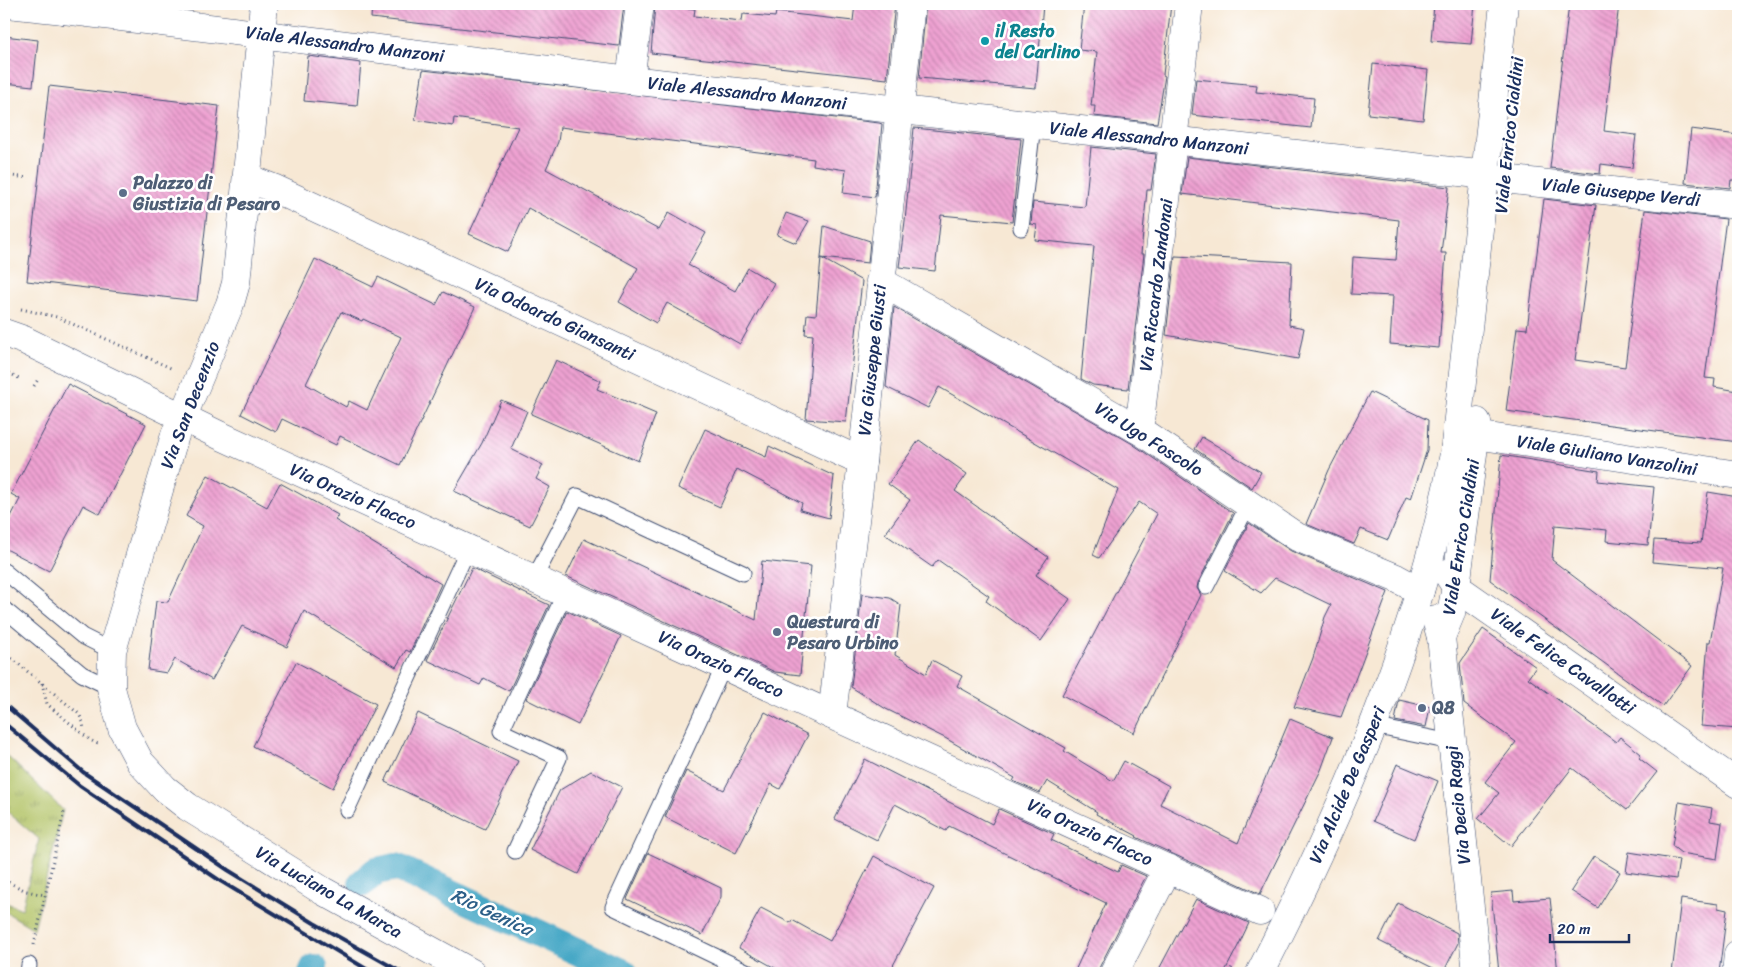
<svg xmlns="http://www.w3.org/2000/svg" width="1742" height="977" font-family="Sriracha,sans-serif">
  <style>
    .grass { fill: url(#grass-tufts); stroke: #667962 }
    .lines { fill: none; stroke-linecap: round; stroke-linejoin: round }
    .canal { stroke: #46a8c6; stroke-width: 28 }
    .building { fill: url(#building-back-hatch); fill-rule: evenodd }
    .service-casing { stroke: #3c4b70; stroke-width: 17 }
    .minor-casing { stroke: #3c4b70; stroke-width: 29 }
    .tertiary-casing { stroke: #3c4b70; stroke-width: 29 }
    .path { stroke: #3c4b70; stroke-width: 3; stroke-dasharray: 1 4; stroke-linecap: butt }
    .service { stroke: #fff; stroke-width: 15 }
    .minor { stroke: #fff; stroke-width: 28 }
    .tertiary { stroke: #fff; stroke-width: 28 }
    .rail { stroke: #1b2f5e; stroke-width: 4 }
    .culture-dot { fill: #0f9aa8; stroke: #fff; stroke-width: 2 }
    .service-dot { fill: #5c6f8a; stroke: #fff; stroke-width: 2 }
    .labels { text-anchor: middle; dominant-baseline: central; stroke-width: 5; stroke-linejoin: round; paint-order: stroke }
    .culture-label { font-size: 18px; font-weight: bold; fill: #0d838f; stroke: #fff; text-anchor: start }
    .street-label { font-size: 18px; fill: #1b2f5e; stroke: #fff }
    .service-label { font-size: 18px; font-weight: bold; fill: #4e5e75; stroke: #fff; text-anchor: start }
    .water-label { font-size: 19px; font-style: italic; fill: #2c5f88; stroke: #fff }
  </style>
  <defs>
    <pattern id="grass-tufts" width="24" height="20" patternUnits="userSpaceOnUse" patternTransform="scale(1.25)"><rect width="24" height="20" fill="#b2c366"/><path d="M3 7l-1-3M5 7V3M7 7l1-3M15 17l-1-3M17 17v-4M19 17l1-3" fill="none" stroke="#909f57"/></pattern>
    <pattern id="building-back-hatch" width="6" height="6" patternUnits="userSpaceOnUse" patternTransform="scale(1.25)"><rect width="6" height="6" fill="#efa2d2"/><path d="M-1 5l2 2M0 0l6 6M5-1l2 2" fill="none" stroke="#c184ae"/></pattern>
  </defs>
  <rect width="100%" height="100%" fill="#fff"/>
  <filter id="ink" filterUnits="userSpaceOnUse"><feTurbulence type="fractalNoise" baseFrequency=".02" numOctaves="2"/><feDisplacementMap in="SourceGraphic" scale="10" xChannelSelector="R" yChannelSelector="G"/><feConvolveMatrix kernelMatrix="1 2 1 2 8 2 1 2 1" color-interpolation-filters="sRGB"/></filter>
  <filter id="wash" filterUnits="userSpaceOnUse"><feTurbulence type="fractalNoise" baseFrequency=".0096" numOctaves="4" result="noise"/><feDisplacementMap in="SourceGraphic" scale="20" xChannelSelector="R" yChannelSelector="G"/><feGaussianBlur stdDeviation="1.12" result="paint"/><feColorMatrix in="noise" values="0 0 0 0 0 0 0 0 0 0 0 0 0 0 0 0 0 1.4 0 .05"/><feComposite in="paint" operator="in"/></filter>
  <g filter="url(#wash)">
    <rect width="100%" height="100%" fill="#f7e8d4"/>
    <!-- grass -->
    <path class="grass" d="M4 753 63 810 34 929 4 911V902L22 909 39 839 4 809Z"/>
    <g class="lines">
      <!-- canal -->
      <g class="canal">
        <path d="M362 883 376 871 396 867 624 973"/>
        <path d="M312 973 314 968"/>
      </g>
    </g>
    <g id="blocks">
      <!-- building -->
      <g class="building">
        <path d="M372 4H624L619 46 371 18Z"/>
        <path d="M855 4H895L887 79 651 53 655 5 695 9 694 16 742 21 743 14 775 17 776 12 853 21Z"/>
        <path d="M926 4H1043L1036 88 919 78Z"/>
        <path d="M1084 4H1171L1163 75 1165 76 1157 123 1094 116 1095 106H1091L1097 52 1079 50Z"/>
        <path d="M1434 4H1475L1471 44 1431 41Z"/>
        <path d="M1569 4H1619L1604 131 1636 135 1632 168 1601 164 1600 174 1550 168Z"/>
        <path d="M4 36 38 40 33 86 4 83Z"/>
        <path d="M308 56 361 63 357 106 304 101Z"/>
        <path d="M1373 64 1428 70 1423 120 1368 114Z"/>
        <path d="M423 70 879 123 882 124 875 197 843 193 846 170 813 165 814 159 560 127 558 142 546 169 659 230 669 212 706 233 688 265 735 291 748 268 774 283 740 344 667 303 656 323 619 302 638 268 528 208 508 252 469 234 518 127 454 118 453 126 415 120Z"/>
        <path d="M1196 79 1257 85 1256 92 1314 98 1311 128 1192 115Z"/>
        <path d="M49 86 219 106 197 301 27 281Z"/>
        <path d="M914 128 1021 139 1012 222 941 215 935 271 899 267 905 221Z"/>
        <path d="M1691 129 1738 135V180H1731L1730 188 1685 183Z"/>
        <path d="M1091 147 1156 154 1151 190H1147L1141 254H1144L1128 389 1093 385 1081 379 1094 246 1035 240 1037 225 1031 224 1033 202 1085 207Z"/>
        <path d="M1187 157 1449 187 1441 253H1446L1439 348 1390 344 1393 296 1351 294 1353 257 1396 260 1399 220 1182 194Z"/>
        <path d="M1544 199 1596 205 1575 360 1625 367 1645 210 1726 219 1705 378 1715 379 1714 387 1738 391V442L1506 411 1517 328 1527 329Z"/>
        <path d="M786 213 809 221 796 243 777 235Z"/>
        <path d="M824 226 870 241 868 263 821 258Z"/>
        <path d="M1175 256 1292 262 1289 325 1304 328 1298 359 1166 335Z"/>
        <path d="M821 258 862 281 846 422 806 419 813 335 805 334 807 314 816 315Z"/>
        <path d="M315 259 373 287 378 277 436 305 443 292 475 307 400 465 340 436 336 445 282 419 276 432 241 414ZM341 312 362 321 363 319 401 337 367 410 349 401 346 407 306 384Z"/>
        <path d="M894 307 1131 443 1233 513 1198 583 1197 588 1201 595 1134 733 1062 695 1157 514 1139 502 1099 558 1093 555 1118 490 939 387 928 408 886 387Z"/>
        <path d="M556 360 601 381 597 389 656 414 638 461 531 414Z"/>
        <path d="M68 384 146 424 100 514 83 505 49 571 4 548V530L20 499 11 494Z"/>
        <path d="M1370 392 1428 420 1427 450 1411 499 1406 497 1388 540 1361 529 1354 544 1306 524 1329 470Z"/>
        <path d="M501 400 527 411 511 449 543 465 536 479 550 487 530 526 454 491 482 443Z"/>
        <path d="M705 429 766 457 769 446 834 476 829 518 800 510 802 503 737 469 720 507 678 488Z"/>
        <path d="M1202 437 1261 472 1252 488 1195 449Z"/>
        <path d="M919 440 967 474 955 491 1048 557 1036 575 1070 599 1041 641 986 601 989 596 938 560 932 567 885 534 910 500 888 484Z"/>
        <path d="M1501 455 1599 471 1598 481 1654 487 1648 545 1606 541 1607 530 1555 525 1552 560 1692 666 1663 706 1490 580Z"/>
        <path d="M208 475 267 507 280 483 338 515 335 520 441 584 410 652 406 650 396 667 304 611 287 647 242 626 212 680 175 659 167 673 148 670 156 601 168 602 203 526 186 516Z"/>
        <path d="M1708 492 1738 497V729L1701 726 1708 642H1710L1723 568 1652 562 1654 540 1701 543Z"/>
        <path d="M1249 523 1291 551 1388 592 1341 717 1294 707 1313 658 1325 617 1331 605 1275 578 1261 593 1225 571Z"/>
        <path d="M584 539 756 620 762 561 811 566 800 675 775 672 566 576Z"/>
        <path d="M472 568 549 605 509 691 484 678 480 685 427 660Z"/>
        <path d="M862 594 890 598 901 605 895 655 926 674 932 660 962 676 957 686 1066 748 1064 751 1113 781 1124 761 1169 786 1160 804 1238 843 1290 719 1333 737 1321 770 1260 894 1136 837 1137 836 1096 814 1097 812 1047 781 1040 793 1013 781 1015 778 945 738 886 709 851 687Z"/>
        <path d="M567 611 621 636 578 725 526 699Z"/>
        <path d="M1483 629 1536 667 1528 678 1616 742 1620 737 1641 754 1639 758 1657 772 1627 810 1572 768 1511 846 1478 819 1499 793 1485 782 1516 742 1464 704 1460 663Z"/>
        <path d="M296 662 376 704 333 788 253 746Z"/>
        <path d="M1399 700 1430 707 1426 727 1395 721Z"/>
        <path d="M765 712 808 735 780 789 771 784 736 853 665 817 686 771 724 790Z"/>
        <path d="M418 713 518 761 485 829 385 782Z"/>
        <path d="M865 759 992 824 999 809 1054 834 1051 840 1118 872 1121 865 1146 876 1100 966 1098 973H1074L1106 903 949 826 946 831 895 804 877 840 835 819Z"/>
        <path d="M1397 764 1438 781 1414 839 1373 821Z"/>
        <path d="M591 771 622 787 578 874 530 850 560 790Z"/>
        <path d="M1679 802 1712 808 1710 821 1722 823 1717 859 1681 853 1672 846Z"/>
        <path d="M1629 852 1679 860 1676 879 1626 872Z"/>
        <path d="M648 853 721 888V897L702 935 627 899Z"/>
        <path d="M874 856 934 888 889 973H784L739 948 761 908 790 923 792 920 830 941Z"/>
        <path d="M1594 856 1620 872 1598 908 1571 891Z"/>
        <path d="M1513 891 1514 901 1550 898 1558 973H1499L1491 893Z"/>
        <path d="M1196 899 1249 923 1239 944 1224 973H1157Z"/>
        <path d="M1681 899 1718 904V908L1727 910 1719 973H1672Z"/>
        <path d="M1398 903 1457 933 1458 943 1443 973 1379 941Z"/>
      </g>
    </g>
  </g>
  <g filter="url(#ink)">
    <use href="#blocks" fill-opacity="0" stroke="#3c4b70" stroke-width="1"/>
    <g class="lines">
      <defs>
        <g id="service">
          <path d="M1021 228 1033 125"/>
          <path d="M4 571 82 636 112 651"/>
          <path d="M534 579 577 496 743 573"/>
          <path d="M1206 587 1249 503"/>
          <path d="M4 609 82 674 111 688"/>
          <path d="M724 666 613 907 750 973"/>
          <path d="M1373 726 1451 742"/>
          <path d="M347 810 468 549"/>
          <path d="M515 851 559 758 501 731 565 593"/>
          <path d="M28 973 29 965"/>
        </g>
        <g id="minor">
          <path d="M8 4 64 10"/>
          <path d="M264 4 236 283 230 304 175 435 112 651 111 688 122 728 140 762 165 789 188 807 323 891 472 973"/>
          <path d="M630 80 640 4"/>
          <path d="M247 178 273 188 862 462"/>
          <path d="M1504 179 1738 205"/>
          <path d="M880 281 1139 430 1297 537 1396 578 1420 591"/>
          <path d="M4 333 24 340 219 435 1260 911"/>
          <path d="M1139 430 1189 4"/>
          <path d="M1476 435 1738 475"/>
          <path d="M832 715 862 462 911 4"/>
          <path d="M1114 973 1168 868"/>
          <path d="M1736 973 1738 954"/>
        </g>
        <g id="tertiary">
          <path d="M65 4 64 10 630 80 1487 175"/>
          <path d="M1447 573 1456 587 1738 784"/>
          <path d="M1436 619 1441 637 1477 973"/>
          <path d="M1441 637 1451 613 1456 587 1477 422"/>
          <path d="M1260 973C1344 808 1419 636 1454 454L1504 4"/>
        </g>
      </defs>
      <!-- service casing -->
      <use href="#service" class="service-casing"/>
      <!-- minor casing -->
      <use href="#minor" class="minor-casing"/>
      <!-- tertiary casing -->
      <use href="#tertiary" class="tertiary-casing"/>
      <!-- path -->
      <g class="path">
        <path d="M4 175 28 178"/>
        <path d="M21 309 57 317 173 369"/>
        <path d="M4 371 19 378"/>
        <path d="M34 386 39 378"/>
        <path d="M4 652 79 714 83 722 84 730"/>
        <path d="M42 683 47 704 90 740 100 745"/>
        <path d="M4 880 26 891 45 895"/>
        <path d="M34 945 64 812"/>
        <path d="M1229 973 1233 965"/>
      </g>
      <!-- service -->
      <use href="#service" class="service"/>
      <!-- minor -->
      <use href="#minor" class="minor"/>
      <!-- tertiary -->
      <use href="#tertiary" class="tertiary"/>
      <!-- rail -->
      <g class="rail">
        <path d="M4 704 83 772 228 870 314 923 403 973"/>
        <path d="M4 723 80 786 222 882 373 973"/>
      </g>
    </g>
  </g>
  <!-- markers -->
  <circle class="culture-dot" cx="985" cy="41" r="5"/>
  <g class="service-dot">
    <circle cx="123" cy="193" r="5"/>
    <circle cx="777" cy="632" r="5"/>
    <circle cx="1422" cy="708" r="5"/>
  </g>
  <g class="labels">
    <!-- culture labels -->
    <g class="culture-label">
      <text x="995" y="31">il Resto<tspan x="995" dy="21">del Carlino</tspan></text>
    </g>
    <!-- street labels -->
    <g class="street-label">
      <text transform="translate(345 44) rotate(7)">Viale Alessandro Manzoni</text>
      <text transform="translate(747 93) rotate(6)">Viale Alessandro Manzoni</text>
      <text transform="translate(1509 135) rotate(-84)">Viale Enrico Cialdini</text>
      <text transform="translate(1149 138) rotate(6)">Viale Alessandro Manzoni</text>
      <text transform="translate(1621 192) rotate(6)">Viale Giuseppe Verdi</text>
      <text transform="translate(1156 285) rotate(-83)">Via Riccardo Zandonai</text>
      <text transform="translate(555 319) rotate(25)">Via Odoardo Giansanti</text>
      <text transform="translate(872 360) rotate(-84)">Via Giuseppe Giusti</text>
      <text transform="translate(190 405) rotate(-69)">Via San Decenzio</text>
      <text transform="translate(1149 439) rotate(32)">Via Ugo Foscolo</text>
      <text transform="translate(1607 455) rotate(9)">Viale Giuliano Vanzolini</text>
      <text transform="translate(353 496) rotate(24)">Via Orazio Flacco</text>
      <text transform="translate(1461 537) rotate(-81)">Viale Enrico Cialdini</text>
      <text transform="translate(1563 661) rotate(35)">Viale Felice Cavallotti</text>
      <text transform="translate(721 664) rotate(25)">Via Orazio Flacco</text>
      <text transform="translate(1347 785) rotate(-67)">Via Alcide De Gasperi</text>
      <text transform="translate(1458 805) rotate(-96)">Via Decio Raggi</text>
      <text transform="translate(1090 832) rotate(25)">Via Orazio Flacco</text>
      <text transform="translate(329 892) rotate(30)">Via Luciano La Marca</text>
    </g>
    <!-- service labels -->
    <g class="service-label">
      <text x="133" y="183">Palazzo di<tspan x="133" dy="21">Giustizia di Pesaro</tspan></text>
      <text x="787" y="622">Questura di<tspan x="787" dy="21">Pesaro Urbino</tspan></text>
      <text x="1432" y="708">Q8</text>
    </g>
    <!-- water labels -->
    <g class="water-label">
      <text transform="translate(492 912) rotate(25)">Rio Genica</text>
    </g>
  </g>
  <!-- margin -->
  <rect width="1742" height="977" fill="none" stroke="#fff" stroke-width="20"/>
  <!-- scale -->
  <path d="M1550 934v8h79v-8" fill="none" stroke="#1b2f5e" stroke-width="2.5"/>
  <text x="1557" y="934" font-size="15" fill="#1b2f5e" stroke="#ffffff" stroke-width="4" paint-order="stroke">20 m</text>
</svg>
